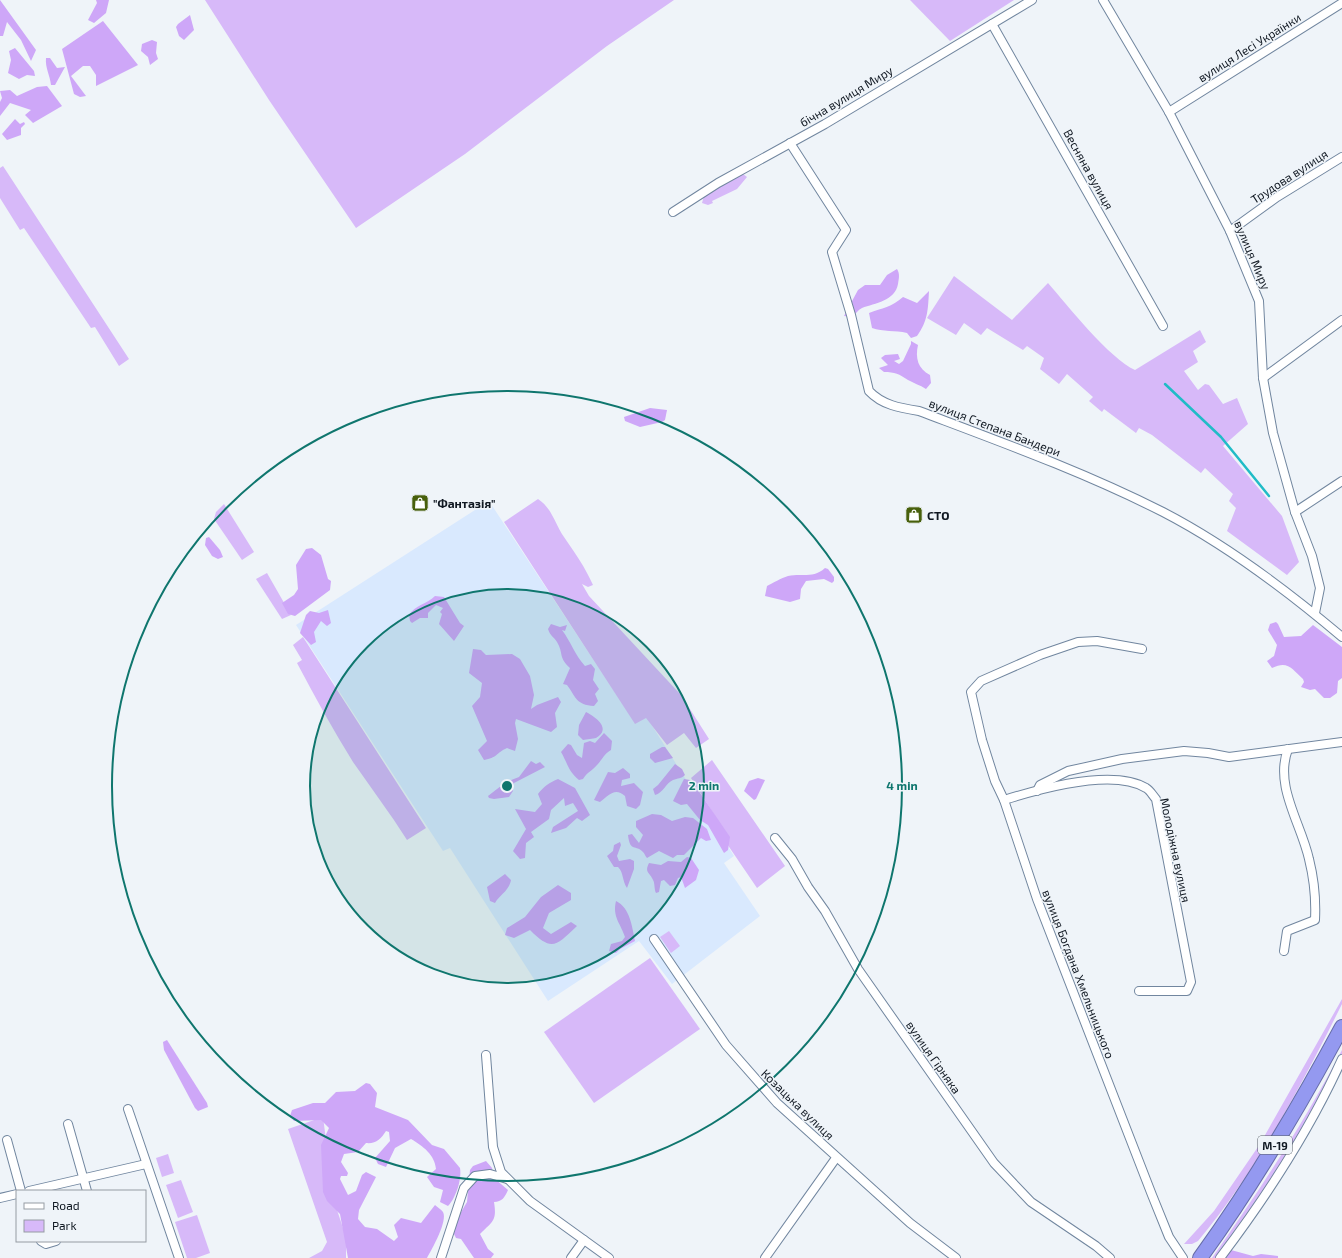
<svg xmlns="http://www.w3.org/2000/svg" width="1342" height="1258" font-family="'Exo 2',sans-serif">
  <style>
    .built { fill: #d9e9fe }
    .green { fill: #d7b9f9 }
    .forest { fill: #cea7f8 }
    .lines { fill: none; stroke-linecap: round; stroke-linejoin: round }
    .stream { stroke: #20bcc7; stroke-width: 2.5 }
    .street-casing { stroke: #71869f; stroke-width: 10 }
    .highway-casing { stroke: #666ca8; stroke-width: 16 }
    .street { stroke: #fff; stroke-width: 8 }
    .highway { stroke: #9499f0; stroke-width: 14 }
    .ring { fill: none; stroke: #0f766e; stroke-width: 2 }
    .labels { text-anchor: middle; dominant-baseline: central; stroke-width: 3; stroke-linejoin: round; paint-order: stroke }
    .shield { fill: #eff4f9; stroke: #535a62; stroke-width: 1 }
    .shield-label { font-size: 11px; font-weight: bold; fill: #101822 }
    .street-label { font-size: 12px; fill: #101822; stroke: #eff4f9 }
    .poi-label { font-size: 12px; font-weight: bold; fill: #101822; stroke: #eff4f9; text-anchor: start }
    .centre { fill: #0f766e; stroke: #eff4f9; stroke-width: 2 }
    .ring-label { font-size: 12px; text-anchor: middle; font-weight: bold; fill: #0f766e; stroke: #eff4f9; stroke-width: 3; stroke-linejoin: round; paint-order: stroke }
  </style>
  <rect width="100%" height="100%" fill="#eff4f9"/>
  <!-- built -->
  <path class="built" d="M489 501 635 723 646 716 734 856 724 863 760 916 672 984 639 941 548 1001 450 848 443 851 296 625Z"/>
  <!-- green -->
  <g class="green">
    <path d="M205 0H674L607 46 465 154 356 228 269 100Z"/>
    <path d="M910 0H1014L950 41Z"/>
    <path d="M3 166 129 359 119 366 95 327 91 328 24 228 20 230 0 198V168Z"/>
    <path d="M743 174 747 177 737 189 712 201 713 203 708 205 702 203 704 196Z"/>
    <path d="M954 276 1012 320 1048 283C1067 305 1110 359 1135 370L1200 330 1206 342 1193 351 1198 362 1184 371 1198 390 1205 384 1209 385 1223 404 1237 398 1248 424 1223 446 1282 516 1299 562 1287 575 1227 531 1236 508 1229 501 1233 494 1205 468 1201 473 1152 435 1139 428 1136 433 1104 409 1102 412 1089 401 1093 397 1067 374 1059 384 1040 369 1044 358 1027 346 1023 350 987 328 981 335 964 323 956 335 927 318Z"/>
    <path d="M538 499C552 508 555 524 564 537 575 553 585 567 593 585L588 587 582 584 589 596 681 695 709 739 696 748 684 733 667 745 646 718 635 724 504 522Z"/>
    <path d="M224 504 254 552 242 560 214 519 216 512Z"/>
    <path d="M267 573 291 615 282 619 256 579Z"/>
    <path d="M303 637 426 828 407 840C390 813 371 788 353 762 333 730 315 697 297 663L302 660 293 645Z"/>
    <path d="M712 760 785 866 757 888 723 838 727 835 691 778Z"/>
    <path d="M669 931 680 946 671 953 660 937Z"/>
    <path d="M650 958 700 1029 594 1103 544 1032Z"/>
    <path d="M1342 999V1004C1301 1086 1257 1170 1198 1241L1192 1244H1184L1214 1211 1260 1144Z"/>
    <path d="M1342 1050V1056L1316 1106 1276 1174 1218 1258H1212C1259 1191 1304 1123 1342 1050Z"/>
    <path d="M323 1117 334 1201 346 1237V1258H309L322 1251 327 1242 288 1129Z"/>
    <path d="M168 1154 174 1173 162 1177 156 1158Z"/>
    <path d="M181 1180 193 1212 178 1218 166 1185Z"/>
    <path d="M197 1215 210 1253 196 1258H187L175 1222Z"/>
  </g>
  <!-- forest -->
  <g class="forest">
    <path d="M0 0 36 50 31 61 21 40 7 22 3 36H0Z"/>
    <path d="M96 0H109L106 13 94 23 88 20 97 3Z"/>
    <path d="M190 15 194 30 184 40 179 36 176 27 178 24Z"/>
    <path d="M103 21 138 65 96 86V75L90 66H83L71 76 86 96 80 97 74 94 62 49Z"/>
    <path d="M152 40 157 42 156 53 158 59 150 65 148 57 141 51 142 44Z"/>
    <path d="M15 48 34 71 35 76 27 75 19 79 8 73 11 60 9 51Z"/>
    <path d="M46 58H50L57 68 65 67 55 85H51C50 75 45 68 46 58Z"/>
    <path d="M47 86 62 106 33 123 25 115 31 110 10 103 0 116V102L2 98 0 91 10 90 17 96 37 87Z"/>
    <path d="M15 119 20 124 24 122 25 124 21 128V135L7 140 2 134Z"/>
    <path d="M897 269C900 274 899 278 898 284 895 301 875 303 862 308 858 310 855 314 853 317L844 316 858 290 865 285H880L887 275Z"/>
    <path d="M929 291C928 309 928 321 917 336L911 338 907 333C895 330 883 332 872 328L869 313C882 308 892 307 903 297L917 303Z"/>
    <path d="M911 341 918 345C915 358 918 369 930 375L931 383 926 389C920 385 913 383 908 380 899 374 895 372 884 372L879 368 888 365 881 358 885 355 898 354 900 359 894 361 899 364 903 361 911 344Z"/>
    <path d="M650 408 667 410 665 420 662 422 640 427 625 421 624 417Z"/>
    <path d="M209 537 220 550 223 557 218 559 212 556 205 545 206 538Z"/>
    <path d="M312 548 321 555 328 579 331 581 330 590 295 616 288 614 282 603 294 595 298 589 296 565 306 549Z"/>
    <path d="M825 568 828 569 834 577V581L832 583 824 579 806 581 801 589 800 599 790 602 765 596 767 586C773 583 781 578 788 576 802 573 813 579 825 568Z"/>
    <path d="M435 596 444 597 460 623 464 626 454 641 439 624 442 614 440 612 443 608 436 605 428 613V618H420L412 623 410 621 409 615C415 605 427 604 435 596Z"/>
    <path d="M328 610 331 623 327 626 321 621 314 632 316 642 311 645 300 633 306 615 310 611 319 613Z"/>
    <path d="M1276 622 1278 624 1284 637 1301 636 1313 625 1342 647V678L1338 681 1337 693 1330 698H1324L1315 689 1310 690 1301 687 1304 682 1303 679C1292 669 1288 660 1272 668L1267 661 1274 656 1277 645 1268 630 1270 624Z"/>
    <path d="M551 624 560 627 567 625 565 631 562 630C571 642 575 655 585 666L591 664 595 669 593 680 599 689 595 694 598 701 594 706C576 705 576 697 567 685L563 684 570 668C558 657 564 654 557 642 554 637 550 636 548 629Z"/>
    <path d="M473 649 481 650 486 655 512 654 520 659 530 676 534 695 531 709 537 705 558 697 561 702 555 713 557 727 551 732 516 719 515 723 518 739 515 751 507 748C496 753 497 758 484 760L478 750 487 741 472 706 480 697 482 683 469 673Z"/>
    <path d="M586 712C596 717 612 729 596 738 593 739 587 739 583 740L578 735 579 725Z"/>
    <path d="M604 733 612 741 611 750C604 754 602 760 597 765 591 772 588 771 583 779L579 780C568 771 568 764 561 752L568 744 571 745 577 755 582 758 584 743 590 741 595 743Z"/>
    <path d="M662 747H665L673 758 655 763 650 758V754Z"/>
    <path d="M531 761 536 764 540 762 545 767 514 783 512 787 513 791 509 797 494 799 489 798 488 796 506 782 519 777Z"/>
    <path d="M675 764 682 769 685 775C681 779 678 778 673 780 666 783 663 793 655 795L653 789 658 785Z"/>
    <path d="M623 768 630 774V778L622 780 621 786 634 783 643 792 640 805 636 809 627 806 625 796C615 787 609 795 600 802L594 800 608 772 615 773Z"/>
    <path d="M758 778 765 780 756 799 754 800 744 791 749 781Z"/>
    <path d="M558 779 575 788 590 815 582 821 577 818 566 828 551 833 553 827 578 811 573 803 565 806 564 798 551 810 549 819 531 832 534 837 526 843 525 858 520 859 513 851 526 829 515 809 535 812 542 804 538 794C543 787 550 782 558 779Z"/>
    <path d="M684 779 690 780 696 787 730 837 728 850 724 853 708 825 700 820 687 804 681 805 673 801Z"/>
    <path d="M652 814 661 815 672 821 685 817 693 818 707 829 711 840 706 841 701 838 684 855H677L673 858 659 851 647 858C645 856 645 854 643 852 636 844 630 853 628 835L632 834 639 843 643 835 636 827V821Z"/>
    <path d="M620 842 621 845 617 856 619 861 630 859 634 861V869L627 888C622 881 624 873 618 867H614L607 856 613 851 614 845Z"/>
    <path d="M687 857 691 858 699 870 696 880 685 888 681 877 678 878 675 885 670 886 664 880 661 881 659 892 656 893C654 889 655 883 653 880 650 872 644 873 649 863L661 865 668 861 681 862Z"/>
    <path d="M505 874 511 880C509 891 500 894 495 903L490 901 487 887Z"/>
    <path d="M558 885 571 893V900L549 913 543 928 551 934 571 922 577 926C556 946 552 952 530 930L514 938 505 935 507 928 525 917 541 897Z"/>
    <path d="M616 901C630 908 632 926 635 941L620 949 616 953 609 951 611 944 622 941 625 937C621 924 612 917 616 901Z"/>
    <path d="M167 1040 207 1103 208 1107 198 1111 195 1108 164 1050 163 1042Z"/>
    <path d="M366 1083 370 1084 377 1093 375 1107 408 1120 432 1145 444 1149 460 1168C462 1179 456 1198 448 1206L440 1202 443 1190 434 1187 427 1177 436 1169C435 1155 423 1146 411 1139L395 1148 386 1167 378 1164 375 1158 390 1141 389 1132 386 1131C381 1139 376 1144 366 1143L358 1152 344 1154 341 1162 348 1173 347 1176H341L340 1179 348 1195 356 1191 362 1175 366 1172 376 1177 359 1210 358 1219 365 1227 377 1229 394 1241 398 1237 394 1225 401 1218 421 1223 435 1205C437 1207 441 1209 443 1212 448 1221 432 1249 427 1258H348L340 1214 327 1201 323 1192 321 1145 329 1128 321 1120 294 1121 290 1116 292 1110 313 1103H325L336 1092 355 1091Z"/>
    <path d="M486 1161 492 1168 494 1178 508 1190C505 1197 502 1202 494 1202 497 1221 493 1221 480 1234L488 1249 494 1254 491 1258H474L461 1239 456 1238 454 1234V1224L467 1202 470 1170 473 1166Z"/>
    <path d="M1231 1250 1253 1256 1261 1254 1278 1256V1258H1224Z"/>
  </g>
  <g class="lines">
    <!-- stream -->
    <path class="stream" d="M1165 384 1221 437 1269 496"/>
    <defs>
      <g id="street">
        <path d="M1103 0 1169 112 1230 231 1259 301 1263 378 1273 433 1295 512 1312 556 1320 588 1315 613"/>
        <path d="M992 24 1163 326"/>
        <path d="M1169 112 1342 3"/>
        <path d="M790 143 846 230 832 252 851 315 869 391C882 405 900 408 919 411 1001 442 1084 472 1163 512 1223 543 1290 593 1342 637"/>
        <path d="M673 212 718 183 825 124 1032 0"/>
        <path d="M1230 231 1277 197 1342 157"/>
        <path d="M1263 378 1342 320"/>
        <path d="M1295 512 1342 481"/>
        <path d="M1142 649 1097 641 1078 642 1040 655 981 681 971 692 982 740 995 781 1004 800 1037 899 1152 1195 1169 1237 1183 1258"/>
        <path d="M1037 791 1040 785 1068 771 1122 759 1184 751 1208 753 1229 757 1342 742"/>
        <path d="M1004 800C1039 789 1113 768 1146 788 1150 790 1153 796 1156 799L1191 982 1187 991H1139"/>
        <path d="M775 838 792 859 808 887 825 911 858 969 994 1163 1031 1202 1096 1246 1110 1258"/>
        <path d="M654 939 726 1045 777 1103 910 1223 956 1258"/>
        <path d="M1284 951 1287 931 1315 920C1316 900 1314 879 1309 859 1301 823 1274 786 1288 749"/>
        <path d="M486 1055 493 1147 501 1172 530 1201 609 1258"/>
        <path d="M128 1109 179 1258"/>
        <path d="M68 1124 87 1191"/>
        <path d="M7 1140 21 1191"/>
        <path d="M29 1191 146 1164"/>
        <path d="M0 1198 17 1194"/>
        <path d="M41 1241 46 1244 56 1241"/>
        <path d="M441 1258 464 1188 475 1176 490 1174 507 1179"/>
        <path d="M571 1258 584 1240"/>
        <path d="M765 1258 836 1158"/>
        <path d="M1220 1258C1267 1196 1310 1130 1342 1059"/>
      </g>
      <path id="highway" d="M1200 1258C1253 1185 1299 1107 1342 1027"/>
    </defs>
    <!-- street casing -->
    <use href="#street" class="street-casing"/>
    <!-- highway casing -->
    <use href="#highway" class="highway-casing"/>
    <!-- street -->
    <use href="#street" class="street"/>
    <!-- highway -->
    <use href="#highway" class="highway"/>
  </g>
  <!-- distance rings -->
  <circle cx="507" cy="786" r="197" fill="#0f766e" fill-opacity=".12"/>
  <g class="ring">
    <circle cx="507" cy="786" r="197"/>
    <circle cx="507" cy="786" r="395"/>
  </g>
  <!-- icons -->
  <defs>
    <symbol id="shop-square" viewBox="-11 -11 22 22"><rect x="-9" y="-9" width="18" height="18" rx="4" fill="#48600c" stroke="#eff4f9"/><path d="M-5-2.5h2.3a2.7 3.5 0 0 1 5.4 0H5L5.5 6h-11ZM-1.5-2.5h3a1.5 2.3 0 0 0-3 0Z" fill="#fff"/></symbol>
  </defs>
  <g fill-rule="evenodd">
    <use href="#shop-square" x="410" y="493" width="20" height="20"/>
    <use href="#shop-square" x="904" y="505" width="20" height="20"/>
  </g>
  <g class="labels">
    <!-- shield labels -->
    <rect class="shield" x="1258" y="1136" width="34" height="18" rx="3"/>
    <g class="shield-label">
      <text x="1275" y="1145">М-19</text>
    </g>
    <!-- street labels -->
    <g class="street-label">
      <text transform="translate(1249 47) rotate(-32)">вулиця Лесі Українки</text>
      <text transform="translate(846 96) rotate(-31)">бічна вулиця Миру</text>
      <text transform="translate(1089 169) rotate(61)">Весняна вулиця</text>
      <text transform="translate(1289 176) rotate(-33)">Трудова вулиця</text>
      <text transform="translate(1253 255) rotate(67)">вулиця Миру</text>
      <text transform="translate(995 427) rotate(21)">вулиця Степана Бандери</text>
      <text transform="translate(1176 850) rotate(78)">Молодіжна вулиця</text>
      <text transform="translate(1079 974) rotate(69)">вулиця Богдана Хмельницького</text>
      <text transform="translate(934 1057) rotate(55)">вулиця Гірняка</text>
      <text transform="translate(798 1104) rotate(44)">Козацька вулиця</text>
    </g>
    <!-- poi labels -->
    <g class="poi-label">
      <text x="433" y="503">"Фантазія"</text>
      <text x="927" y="515">СТО</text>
    </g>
  </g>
  <circle cx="507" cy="786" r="6" class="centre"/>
  <g class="ring-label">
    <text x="704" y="790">2 min</text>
    <text x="902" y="790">4 min</text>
  </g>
  <!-- legend -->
  <rect x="16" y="1190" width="130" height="52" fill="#eff4f9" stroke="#969ca3"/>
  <rect x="24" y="1203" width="20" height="6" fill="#ffffff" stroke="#969ca3"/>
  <text x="52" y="1210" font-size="12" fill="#101822">Road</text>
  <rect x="24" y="1220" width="20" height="12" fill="#d7b9f9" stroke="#969ca3"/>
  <text x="52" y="1230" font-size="12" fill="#101822">Park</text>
</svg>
